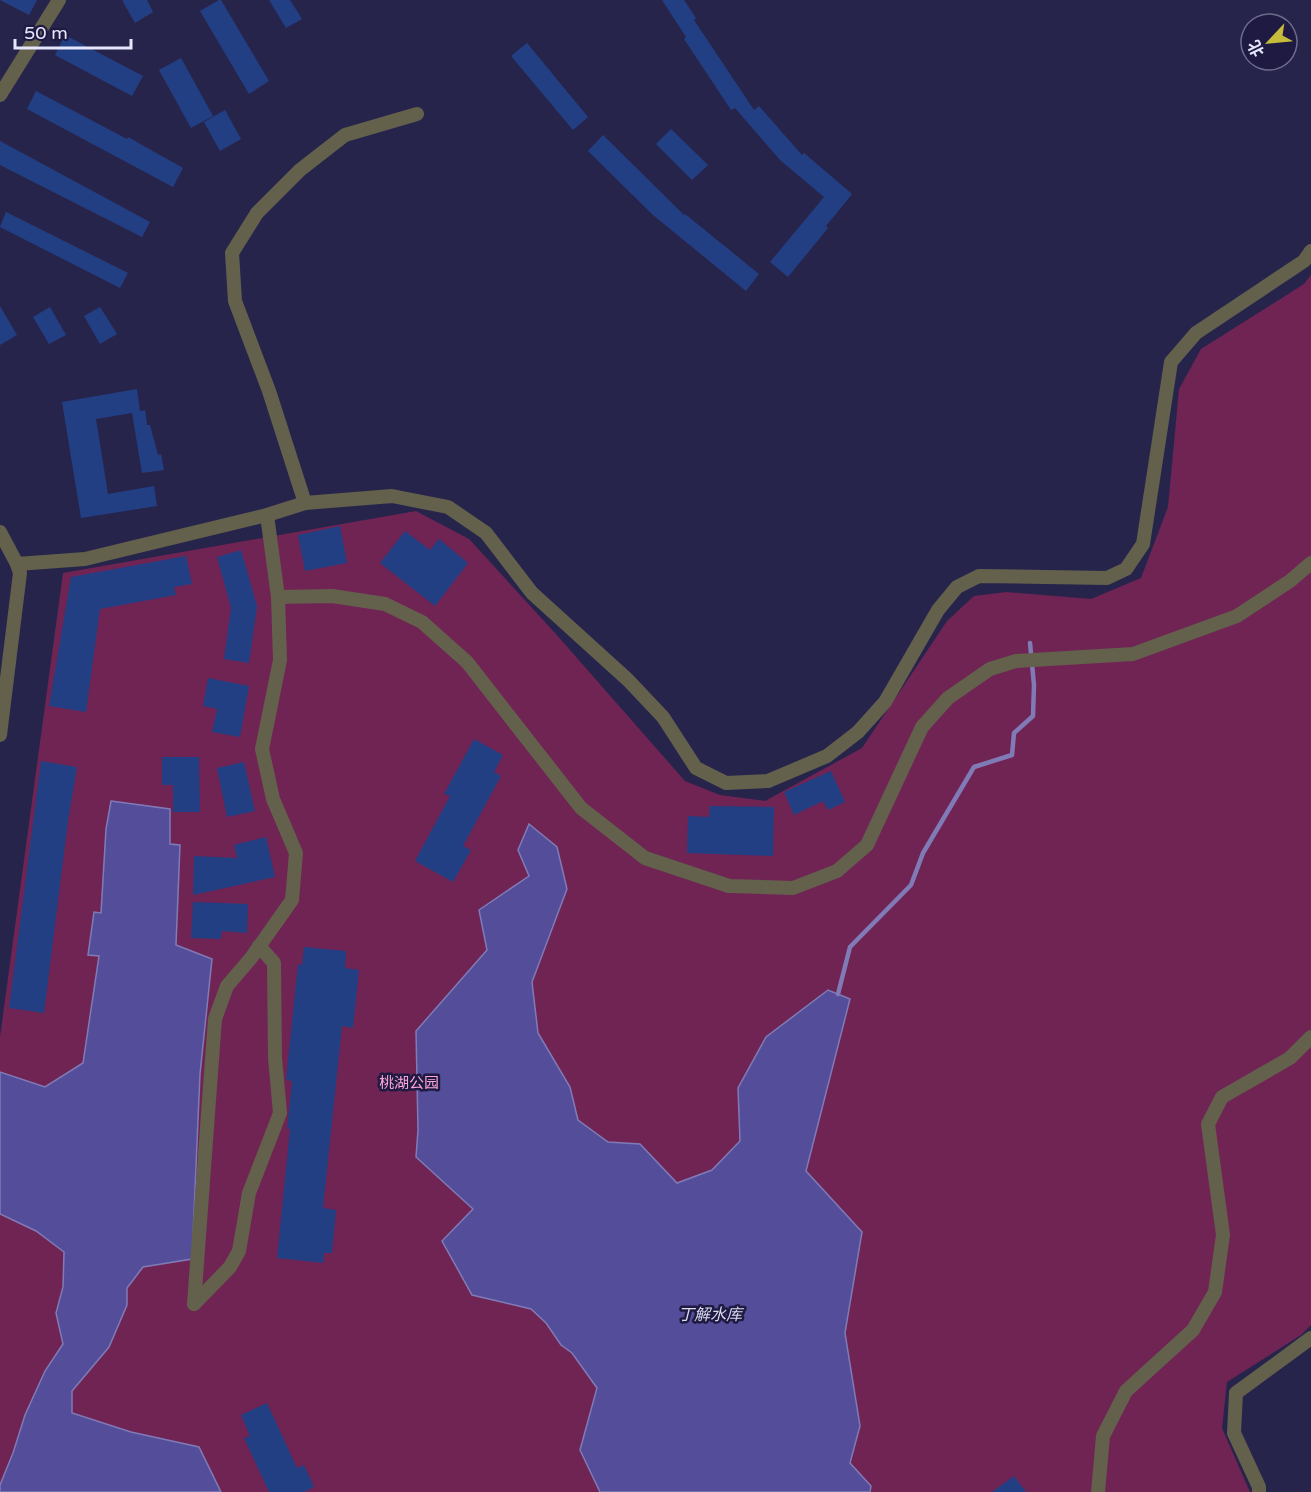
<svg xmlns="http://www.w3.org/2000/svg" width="1311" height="1492" font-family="'Varela Round','Noto Sans SC',sans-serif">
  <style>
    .green { fill: #6f2454 }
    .water { fill: #544d9a; stroke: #807bb7; stroke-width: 1.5 }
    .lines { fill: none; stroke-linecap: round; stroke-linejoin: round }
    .stream { stroke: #807bb7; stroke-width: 4.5 }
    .building { fill: #233f84 }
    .street { stroke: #63614c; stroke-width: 14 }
    .labels { text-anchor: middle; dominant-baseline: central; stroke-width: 5; stroke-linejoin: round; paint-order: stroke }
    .park-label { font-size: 15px; fill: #fea6d9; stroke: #1e1a41 }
    .water-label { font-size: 16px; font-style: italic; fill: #dadaf0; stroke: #1e1a41 }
  </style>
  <rect width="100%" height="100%" fill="#27244c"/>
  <!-- green -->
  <path class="green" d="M1311 275V1325L1301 1335 1227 1382 1222 1428 1250 1492H0V1037L63 573 416 511 469 539 555 633 685 781 720 795 765 801 862 748 947 621 974 596 1006 592 1091 599 1141 578 1168 507 1179 389 1201 349 1304 284Z"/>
  <!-- water -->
  <g class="water">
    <path d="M111 801 170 809V844L180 845 176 945 212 959 200 1074 192 1259 143 1267 127 1288V1305L109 1347 72 1391V1413L131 1432 199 1447 221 1492H0V1485L13 1453 25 1415 45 1371 63 1344 56 1313 63 1287 64 1252 36 1231 0 1214V1072L45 1087 83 1063 99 956 88 955 94 912 101 913 106 829Z"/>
    <path d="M529 824 557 847 567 889 532 982 538 1033 570 1087 578 1120 608 1142 640 1144 677 1183 712 1170 740 1141 738 1088 766 1037 828 990 850 999 806 1171 862 1232 845 1333 860 1426 850 1463 871 1486 870 1492H600L580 1450 597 1388 572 1353 561 1345 546 1323 531 1309 472 1295 442 1241 473 1209 416 1157 418 1130 416 1031 487 950 479 910 529 876 518 850Z"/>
  </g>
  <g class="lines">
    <!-- stream -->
    <path class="stream" d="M838 994 850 947 911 885 923 853 974 767 1012 755 1014 733 1033 716 1034 685 1030 643"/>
  </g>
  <!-- building -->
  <g class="building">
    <path d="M0 0H37L29 15Z"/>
    <path d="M122 0H147L153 12 135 23Z"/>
    <path d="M219 0H221L269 81 249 94 200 11Z"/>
    <path d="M269 0H290L302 19 286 28Z"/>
    <path d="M662 0H684L696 18 694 20 754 110 759 106 802 155 804 153 852 194 826 226 828 228 788 277 770 262 824 197 780 160 735 108 731 110 684 39 686 37Z"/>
    <path d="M65 35 143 76 132 96 55 55Z"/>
    <path d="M527 43 588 117 573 130 511 56Z"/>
    <path d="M181 58 213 116 191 128 159 70Z"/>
    <path d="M36 91 127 139 128 137 183 168 173 187 27 109Z"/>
    <path d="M225 110 241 139 220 151 204 122Z"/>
    <path d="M671 129 708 165 692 180 656 144Z"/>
    <path d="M603 135 684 215 685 214 759 274 746 291 653 215 588 151Z"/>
    <path d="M0 141 150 222 142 237 0 165Z"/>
    <path d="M6 212 128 273 120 288 0 227Z"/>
    <path d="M0 306 17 335 0 345Z"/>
    <path d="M50 307 66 335 49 344 33 317Z"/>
    <path d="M100 307 117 334 100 344 84 316Z"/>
    <path d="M137 389 140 411 145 410 147 425H150L158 455 161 454 164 470 142 473 132 413 96 419 108 494 154 486 157 506 81 518 62 402Z"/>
    <path d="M340 526 347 563 305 571 298 535Z"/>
    <path d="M405 531 430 550 439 539 468 563 435 606 380 563Z"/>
    <path d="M241 550 257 606 249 663 224 659 231 608 217 557Z"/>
    <path d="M186 556 192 584 174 587 176 595 100 609 86 712 49 706 71 577Z"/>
    <path d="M208 678 249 686 240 737 212 732 217 709 203 706Z"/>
    <path d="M474 739 503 755 494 772 501 776 463 846 471 850 453 882 415 861 450 796 444 794Z"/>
    <path d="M162 757H199L200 812H173V785H162Z"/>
    <path d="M41 761 77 767 68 821 44 1013 9 1008Z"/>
    <path d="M244 762 255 811 227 817 217 768Z"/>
    <path d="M831 771 845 802 828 810 823 801 794 815 784 792Z"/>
    <path d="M710 806 774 807 773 856 687 853 688 816 709 817Z"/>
    <path d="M266 837 275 877 193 895 194 856 237 858 234 845Z"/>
    <path d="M193 902 248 904 247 933 222 931 221 939 191 938Z"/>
    <path d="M304 947 346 951 345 968 359 970 353 1028 342 1026 323 1208 336 1210 332 1253H324L323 1263 277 1258 290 1129H287L292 1081 286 1080 298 964 302 965Z"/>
    <path d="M267 1403 297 1468 304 1465 314 1487 304 1492H269L244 1438 250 1436 241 1415Z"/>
    <path d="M1014 1476 1026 1492H992Z"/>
  </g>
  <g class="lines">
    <!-- street -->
    <g class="street">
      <path d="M0 95 59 0"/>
      <path d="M305 503 269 391 235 301 232 253 257 213 300 170 345 135 417 114"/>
      <path d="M0 532 17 564 20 573 0 735"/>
      <path d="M17 564 85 559 267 515 305 503 392 496 448 507 486 533 532 593 628 680 663 717 696 768 726 783 768 781 827 756 858 732 885 702 938 610 957 587 979 576 1107 578 1126 569 1143 544 1171 362 1196 333 1304 261 1311 251"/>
      <path d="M278 597 332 596 385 604 422 622 467 662 581 808 645 858 729 886 793 888 837 871 867 845 922 727 948 698 990 669 1016 661 1133 654 1237 616 1290 581 1311 563"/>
      <path d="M194 1304 215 1019 227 986 251 958 292 900 296 853 273 799 262 749 280 660 278 597 267 515"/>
      <path d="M194 1304 230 1267 239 1251 249 1193 280 1113 275 1058 274 963 259 946"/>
      <path d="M1098 1492 1103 1436 1126 1391 1193 1330 1215 1292 1223 1235 1208 1124 1222 1097 1290 1058 1311 1037"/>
      <path d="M1259 1492V1487L1234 1433 1236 1393 1311 1338"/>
    </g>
  </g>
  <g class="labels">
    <!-- park labels -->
    <g class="park-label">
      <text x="409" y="1083">桃湖公园</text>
    </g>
    <!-- water labels -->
    <g class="water-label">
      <text x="710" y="1315">丁解水库</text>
    </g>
  </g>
  <!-- north arrow -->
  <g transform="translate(1269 42) rotate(244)"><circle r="28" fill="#1e1a41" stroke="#6e6c8c" stroke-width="1.5"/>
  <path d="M0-4.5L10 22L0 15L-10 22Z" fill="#c6bc3c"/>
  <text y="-9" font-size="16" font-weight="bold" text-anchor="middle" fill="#e6e7fc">北</text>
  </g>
  <!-- scale -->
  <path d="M15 39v9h116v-9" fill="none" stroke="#e6e7fc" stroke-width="3"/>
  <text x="24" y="39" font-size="18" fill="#e6e7fc" stroke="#1e1a41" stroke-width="4.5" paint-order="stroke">50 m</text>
</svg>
